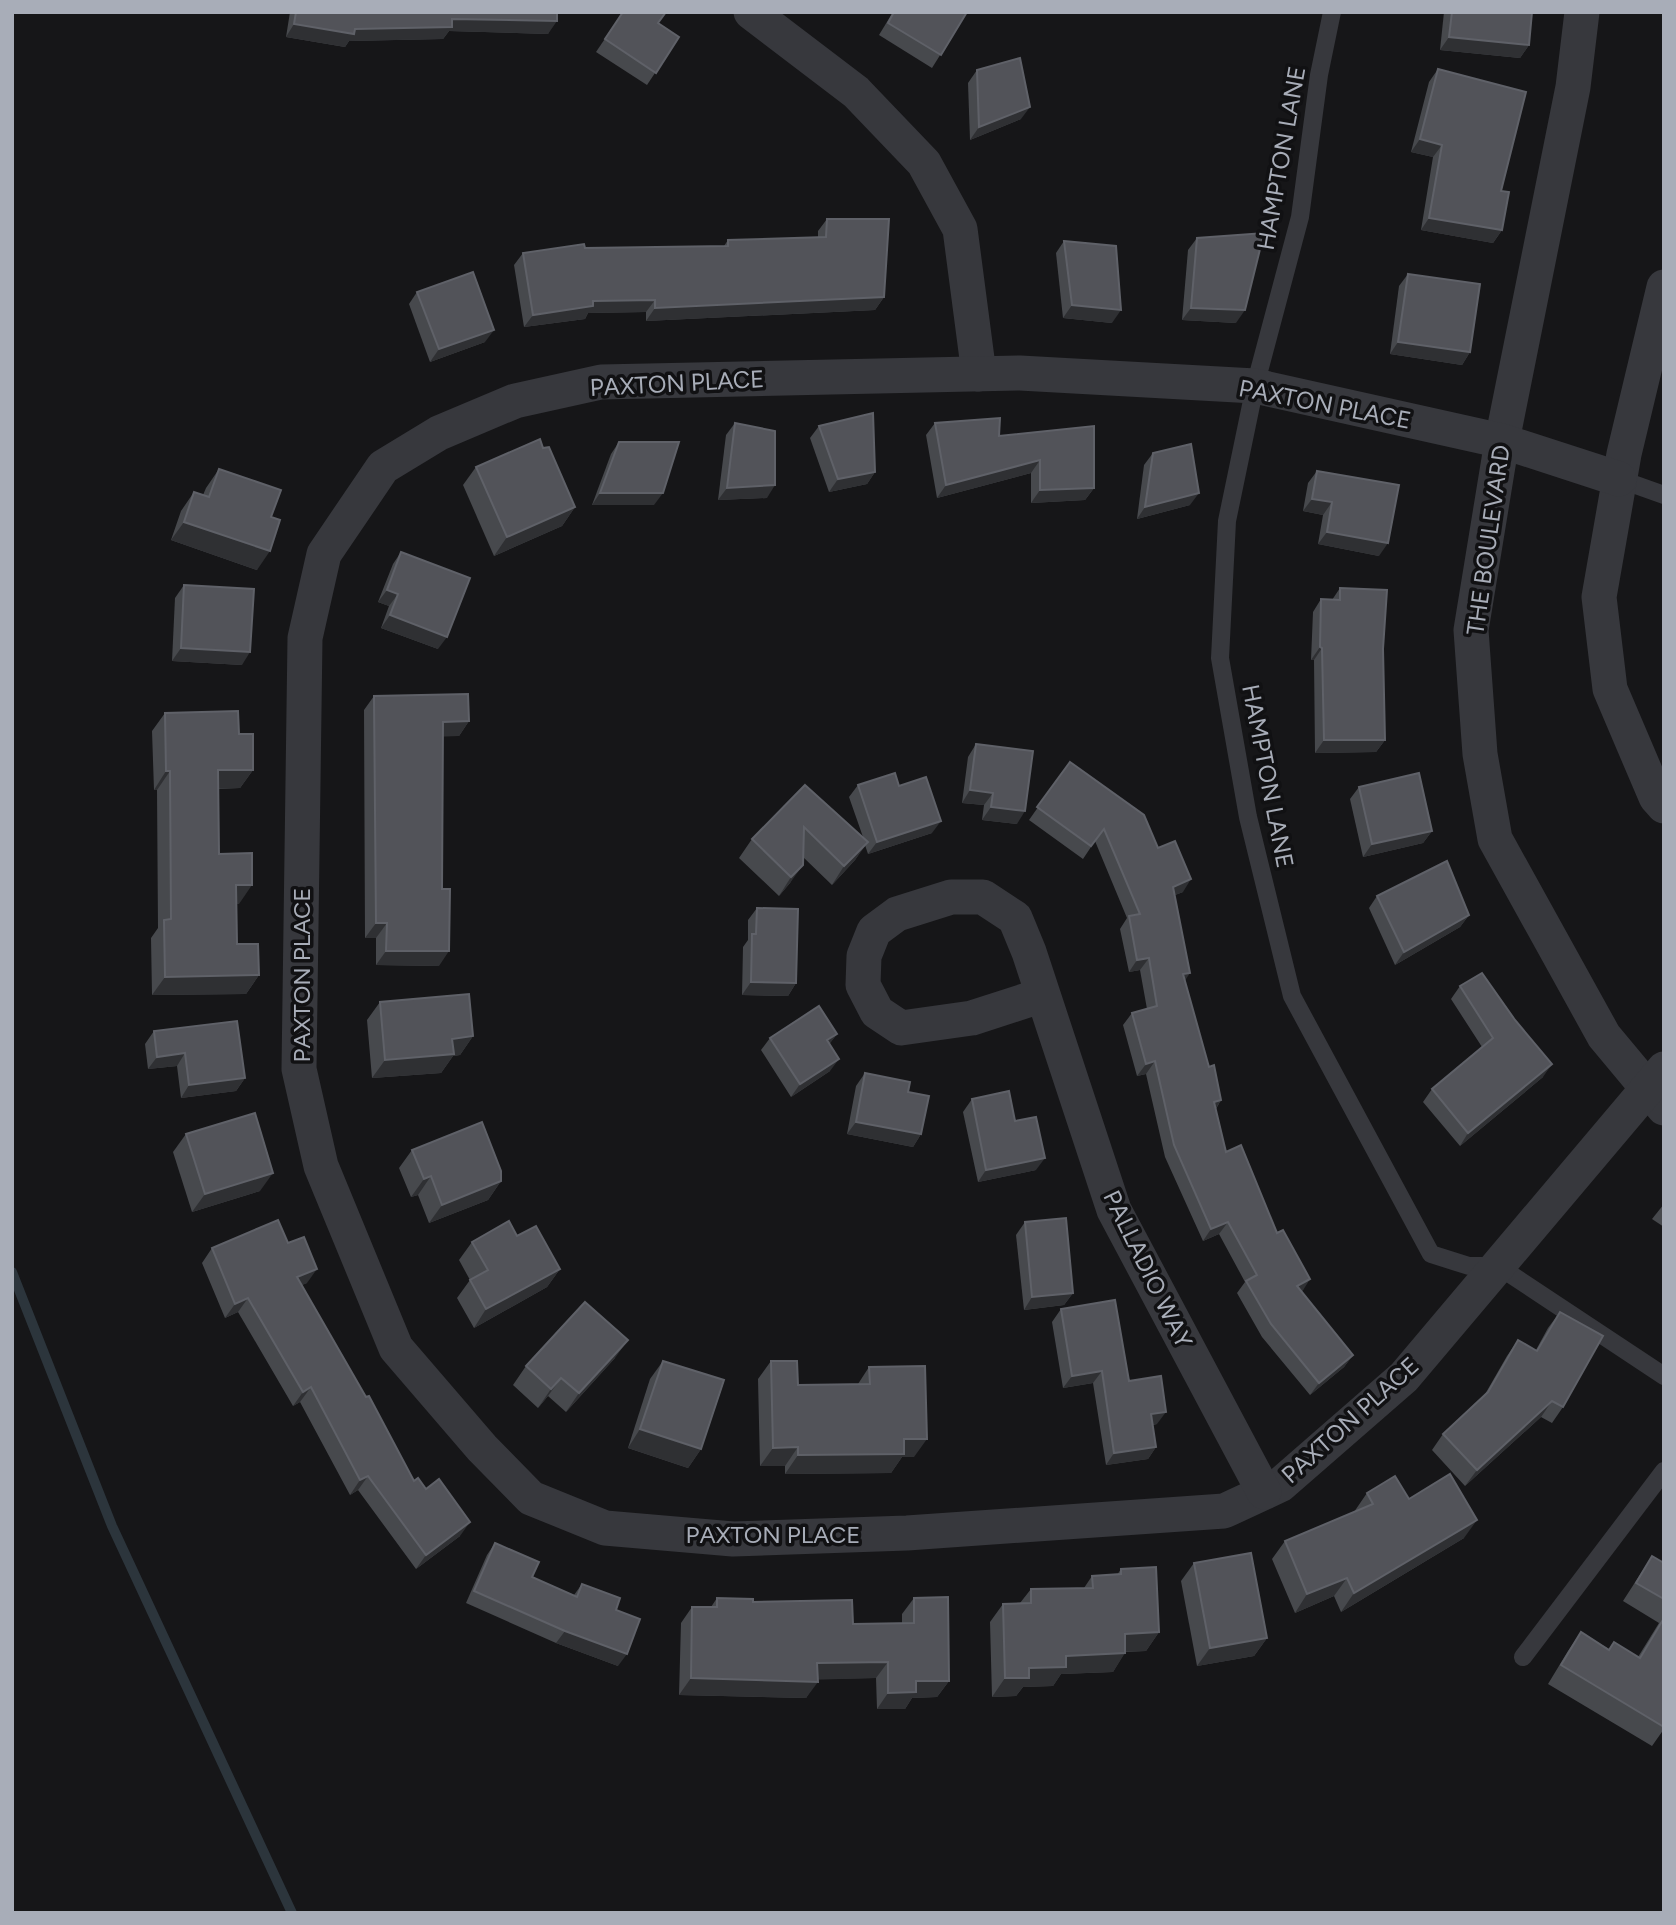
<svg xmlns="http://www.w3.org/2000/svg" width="1676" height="1925" viewBox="0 0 1676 1925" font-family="Figtree,sans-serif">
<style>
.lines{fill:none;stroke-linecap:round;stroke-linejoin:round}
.stream{stroke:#2c353c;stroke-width:10}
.service{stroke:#37383d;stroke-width:18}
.minor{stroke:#37383d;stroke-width:35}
.wall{fill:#47494d}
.shaded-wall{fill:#2f3033}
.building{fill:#525359;stroke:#5f6168;stroke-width:2}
.labels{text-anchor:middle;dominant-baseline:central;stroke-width:7;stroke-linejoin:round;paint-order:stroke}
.street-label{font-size:24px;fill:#a8adb8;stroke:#111113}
</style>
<rect width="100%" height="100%" fill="#161618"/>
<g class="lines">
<path class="stream" d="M12,1272L112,1526L292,1913"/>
<g class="service">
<path d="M1332,12L1319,75L1300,217L1255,386L1227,521L1220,658L1248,817L1292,996L1431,1254L1469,1266H1498L1664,1376"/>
<path d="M1619,479L1664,495"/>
<path d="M1523,1657L1664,1471"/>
</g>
<g class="minor">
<path d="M751,12L856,92L924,163L960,229L979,374"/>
<path d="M1582,12L1573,87L1502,441L1471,630L1480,754L1495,839L1604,1036L1664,1108"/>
<path d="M1664,287L1624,454L1599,597L1610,689L1656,797L1664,806"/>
<path d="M1619,479L1502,441L1255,386L1020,373L601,382L515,401L439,433L383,467L324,554L305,638L299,1069L321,1166L396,1348L482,1448L531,1498L605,1528L733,1539L907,1533L1224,1511L1280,1485L1404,1377L1664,1069"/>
<path d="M1043,995L972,1018L901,1028L877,1012L863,985L864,956L874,931L897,914L951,897H983L1015,918L1029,952L1114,1210L1264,1492"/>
</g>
</g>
<g class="wall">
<path d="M290,12H557L548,34L449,31L443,39L349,41L345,47L286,37Z"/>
<path d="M623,12L658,23L679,37L647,85L596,52Z"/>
<path d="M893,12H967L932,68L879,35Z"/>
<path d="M1444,12H1532L1529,45L1520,58L1440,50Z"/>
<path d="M1438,69L1501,191L1502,230L1493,243L1421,230L1433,157L1411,152L1429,82Z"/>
<path d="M977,70L1021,119L970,140L968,83Z"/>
<path d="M827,219L884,297L875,310L646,321V312L588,313L585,319L524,327L514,265L523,253L585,248L724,246L728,240L818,237V231Z"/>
<path d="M1197,238L1236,323L1182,320L1188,250Z"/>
<path d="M1064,241L1112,323L1063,318L1056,253Z"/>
<path d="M1408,274L1470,352L1462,365L1390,354L1399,286Z"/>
<path d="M417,292L485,342L430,362L409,304Z"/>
<path d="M735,423L767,498L718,500L726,435Z"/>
<path d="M935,423L999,436L1094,488L1085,500L1031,503V473L937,498L926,435Z"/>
<path d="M819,426L875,472L867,484L829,492L810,438Z"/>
<path d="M619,442L654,505H592L611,454Z"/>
<path d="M543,448L575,507L562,526L494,556L463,485L476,467Z"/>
<path d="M1153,453L1190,505L1137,519L1144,465Z"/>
<path d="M219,469L271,517L257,570L171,540L181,511L194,492L203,495L206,488Z"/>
<path d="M1317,471L1379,556L1318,544L1323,515L1303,511L1308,483Z"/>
<path d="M401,552L438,649L381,628L389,606L378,602L393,564Z"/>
<path d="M184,585L242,665L172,661L175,598Z"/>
<path d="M1340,588L1383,649L1385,740L1376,752L1315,753L1314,660H1311L1313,612L1321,599L1332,600Z"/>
<path d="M374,696L469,721L459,736H443L439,966L376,965V938H365L364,710Z"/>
<path d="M165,713L239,734L253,770L240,788L218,789L219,854L239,904H237V944L259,975L246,994L152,995L151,938L158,928L157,790H154L152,731Z"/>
<path d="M976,744L1017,824L982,820L984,805L962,803L968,757Z"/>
<path d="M1070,762L1158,848L1183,892L1175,895L1185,980L1209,1067L1221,1100L1216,1109L1226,1152L1302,1292L1353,1355L1344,1367L1310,1395L1262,1337L1237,1293L1245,1282L1219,1234L1203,1241L1165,1157L1146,1074L1137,1076L1123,1025L1132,1013L1147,1009L1140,970L1129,972L1120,929L1127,918L1095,841L1083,859L1029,820Z"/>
<path d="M805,785L863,837L849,797L858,785L899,786L932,833L868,854L865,845L855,860L832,885L803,857L790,883L779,896L739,858L752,839Z"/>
<path d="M1359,787L1432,831L1423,843L1363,857L1350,799Z"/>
<path d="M1377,896L1469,915L1460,927L1395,965L1369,908Z"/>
<path d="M757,908L796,983L788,996L742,995L743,947L748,940V920Z"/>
<path d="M1460,986L1515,1020L1543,1077L1460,1146L1423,1102L1432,1089L1482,1047L1451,999Z"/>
<path d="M380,1002L473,1036L460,1055L453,1056L441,1073L372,1078L367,1020Z"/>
<path d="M154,1031L245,1078L236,1091L181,1098L177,1066L148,1069L145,1044Z"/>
<path d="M837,1034L829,1044L830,1071L791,1097L761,1050L770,1038Z"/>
<path d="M865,1073L908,1092L921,1134L913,1147L847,1134L856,1086Z"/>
<path d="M972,1099L1015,1121L1036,1170L978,1182L963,1112Z"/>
<path d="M186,1134L260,1191L192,1212L173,1152Z"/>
<path d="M412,1150L501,1181L488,1200L429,1223L418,1195L411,1197L399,1168Z"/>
<path d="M1664,1204V1227L1652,1219Z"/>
<path d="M1025,1222L1073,1293L1064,1305L1024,1310L1016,1235Z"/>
<path d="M472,1242L560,1269L547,1287L474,1328L457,1298L470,1280L459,1260Z"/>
<path d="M288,1243L307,1283L301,1285L414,1481L460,1536L416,1569L358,1490L350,1495L300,1402L293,1406L238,1312L225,1318L202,1263L212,1248Z"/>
<path d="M1061,1309L1129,1381L1157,1424L1153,1425L1156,1447L1148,1459L1106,1465L1093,1383L1063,1388L1052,1322Z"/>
<path d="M1560,1312L1563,1407L1552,1423L1541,1417L1465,1486L1432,1450L1443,1434L1484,1396L1507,1356L1518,1340L1536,1350L1548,1328Z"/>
<path d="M615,1358L566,1412L548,1396L538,1408L513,1385L526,1366Z"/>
<path d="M663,1361L701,1449L688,1468L628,1448L650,1379Z"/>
<path d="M771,1361L798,1385L858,1384L869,1367L914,1457H902L891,1473L785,1474V1466H760L758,1379Z"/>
<path d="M1367,1493L1409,1499L1464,1538L1341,1612L1334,1596L1295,1613L1272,1559L1285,1541L1354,1512Z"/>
<path d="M495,1543L532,1577L574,1595L582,1584L616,1610L618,1666L556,1643L466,1603L487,1555Z"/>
<path d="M1652,1556L1664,1563V1729L1652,1746L1548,1684L1568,1651L1581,1632L1609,1649L1614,1642L1638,1657L1659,1623L1623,1601Z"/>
<path d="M1194,1563L1267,1638L1254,1656L1197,1666L1181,1581Z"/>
<path d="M1121,1569L1159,1632L1146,1651L1125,1652L1113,1672L1061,1674L1053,1686L1023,1687L1016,1696L992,1697L990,1622L1003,1604L1020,1603L1031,1589L1084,1588L1092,1576L1117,1575Z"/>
<path d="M717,1598L753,1602L853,1624H902V1614L914,1598L949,1681L937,1697L912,1698L905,1709H877L876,1678L818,1679L806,1698L679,1695L681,1623L692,1607H711Z"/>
</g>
<g class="shaded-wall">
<path d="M452,19L557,21L548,34L449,31L443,39L349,41L345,47L286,37L294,24L355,29Z"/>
<path d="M1449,37L1529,45L1520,58L1440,50Z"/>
<path d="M1030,107L1021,119L970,140L979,127Z"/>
<path d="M1420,139L1442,145L1433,157L1411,152Z"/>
<path d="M1429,218L1502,230L1493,243L1421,230Z"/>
<path d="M884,297L875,310L646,321L655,308Z"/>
<path d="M655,300L646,312L588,313L585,319L524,327L533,315L593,301Z"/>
<path d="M1072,305L1121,310L1112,323L1063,318Z"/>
<path d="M1191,308L1245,310L1236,323L1182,320Z"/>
<path d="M494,330L485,342L430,362L439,349Z"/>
<path d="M1398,342L1470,352L1462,365L1390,354Z"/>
<path d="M1040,460L1031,473L937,498L946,485Z"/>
<path d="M875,472L867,484L829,492L838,479Z"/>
<path d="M775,485L767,498L718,500L727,488Z"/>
<path d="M1094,488L1085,500L1031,503L1040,490Z"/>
<path d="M600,493H663L654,505H592Z"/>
<path d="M1199,493L1190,505L1137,519L1145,507Z"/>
<path d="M1312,499L1332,502L1323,515L1303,511Z"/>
<path d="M575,507L562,526L494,556L507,537Z"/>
<path d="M184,522L270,551L257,570L171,540Z"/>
<path d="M1327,532L1388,543L1379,556L1318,544Z"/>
<path d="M387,590L398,594L389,606L378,602Z"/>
<path d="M390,615L447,637L438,649L381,628Z"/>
<path d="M1320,647L1322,648L1314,660H1311Z"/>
<path d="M181,648L250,652L242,665L172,661Z"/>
<path d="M469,721L459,736L433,737L443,722Z"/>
<path d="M1324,740H1385L1376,752L1315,753Z"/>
<path d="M218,770H253L240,788L205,789Z"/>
<path d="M166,771H170L157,790H154Z"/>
<path d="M970,790L993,793L984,805L962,803Z"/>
<path d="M991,807L1025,811L1017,824L982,820Z"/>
<path d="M941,821L932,833L868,854L877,842Z"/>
<path d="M1432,831L1423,843L1363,857L1372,844Z"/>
<path d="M868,842L855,860L832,885L844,866Z"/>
<path d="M803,865L790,883L779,896L791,877Z"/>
<path d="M1191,879L1183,892L1165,899L1173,887Z"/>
<path d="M236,885H252L239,904H223Z"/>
<path d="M1469,915L1460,927L1395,965L1404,952Z"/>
<path d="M376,923H387L376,938H365Z"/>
<path d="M386,951H449L439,966L376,965Z"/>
<path d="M1149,958L1140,970L1129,972L1137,960Z"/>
<path d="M1190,973L1182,985L1183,974Z"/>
<path d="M259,975L246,994L152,995L165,977Z"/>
<path d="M751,982L796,983L788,996L742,995Z"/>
<path d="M837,1034L828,1046L827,1040Z"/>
<path d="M473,1036L460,1055L453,1056L441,1073L372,1078L385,1060L452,1039Z"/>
<path d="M185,1053L177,1066L148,1069L157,1057Z"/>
<path d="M839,1059L830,1071L791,1097L800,1084Z"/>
<path d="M1155,1061L1146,1074L1137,1076L1146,1064Z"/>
<path d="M1552,1064L1543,1077L1460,1146L1468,1133Z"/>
<path d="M245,1078L236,1091L181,1098L189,1085Z"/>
<path d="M1221,1100L1213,1113L1214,1102Z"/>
<path d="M856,1122L921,1134L913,1147L847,1134Z"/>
<path d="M1045,1158L1036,1170L978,1182L986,1170Z"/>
<path d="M273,1173L260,1191L192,1212L205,1194Z"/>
<path d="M431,1176L418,1195L411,1197L424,1179Z"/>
<path d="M501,1181L488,1200L429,1223L442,1205Z"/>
<path d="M1228,1222L1219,1234L1203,1241L1211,1229Z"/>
<path d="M317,1269L307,1283L287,1292L297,1277Z"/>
<path d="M560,1269L547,1287L474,1328L486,1309Z"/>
<path d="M1310,1279L1302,1292L1297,1286Z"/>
<path d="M1073,1293L1064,1305L1024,1310L1032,1297Z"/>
<path d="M248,1298L238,1312L225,1318L235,1304Z"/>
<path d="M628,1340L615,1358L566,1412L579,1393Z"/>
<path d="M1353,1355L1344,1367L1310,1395L1319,1383Z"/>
<path d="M1102,1371L1093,1383L1063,1388L1072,1376Z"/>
<path d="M561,1378L548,1396L538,1408L551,1389Z"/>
<path d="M311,1387L300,1402L293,1406L303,1392Z"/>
<path d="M1552,1401L1541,1417L1465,1486L1477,1470Z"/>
<path d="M1166,1412L1157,1424L1143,1426L1151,1414Z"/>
<path d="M640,1429L701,1449L688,1468L628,1448Z"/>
<path d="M904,1439H927L914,1457H902L891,1473L785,1474L798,1455Z"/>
<path d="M798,1447L785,1466H760L773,1448Z"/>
<path d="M1156,1447L1148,1459L1106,1465L1114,1453Z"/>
<path d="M368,1476L358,1490L350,1495L360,1480Z"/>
<path d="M1477,1520L1464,1538L1341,1612L1354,1593Z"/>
<path d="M470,1522L460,1536L416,1569L426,1555Z"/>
<path d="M1347,1578L1334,1596L1295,1613L1307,1594Z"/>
<path d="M565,1631L627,1654L618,1666L556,1643Z"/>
<path d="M1159,1632L1146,1651L1112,1652L1125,1634Z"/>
<path d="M1267,1638L1254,1656L1197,1666L1210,1648Z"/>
<path d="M1125,1653L1113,1672L1061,1674L1053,1686L1023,1687L1016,1696L992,1697L1005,1678L1029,1668L1066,1656Z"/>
<path d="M888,1662L876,1678L806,1680L817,1663Z"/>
<path d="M691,1678L818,1682L806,1698L679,1695Z"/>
<path d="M916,1681H949L937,1697L912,1698L905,1709H877L888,1693Z"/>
</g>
<g class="building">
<path d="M296,12H557V21L452,19V27L355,29L354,34L294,24Z"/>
<path d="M623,12H666L658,23L679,37L656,73L605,39Z"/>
<path d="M894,12H967L941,55L888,23Z"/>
<path d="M1452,12H1532L1529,45L1449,37Z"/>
<path d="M1020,58L1030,107L979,127L977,70Z"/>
<path d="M1438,69L1526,92L1501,191L1509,192L1502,230L1429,218L1442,145L1420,139Z"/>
<path d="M827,219H889L884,297L655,308V300L593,301V306L533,315L523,253L584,244L585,248L728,246V240L826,237Z"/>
<path d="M1264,233L1245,310L1191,308L1197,238Z"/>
<path d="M1064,241L1116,246L1121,310L1072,305Z"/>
<path d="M473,272L494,330L439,349L417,292Z"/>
<path d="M1408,274L1480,284L1470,352L1398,342Z"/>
<path d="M873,413L875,472L838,479L819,426Z"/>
<path d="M1000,418L999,436L1094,426V488L1040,490V460L946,485L935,423Z"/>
<path d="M735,423L775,431V485L727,488Z"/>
<path d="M540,439L543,448L549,447L575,507L507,537L476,467Z"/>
<path d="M619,442H679L663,493H600Z"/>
<path d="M1191,444L1199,493L1145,507L1153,453Z"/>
<path d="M219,469L281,490L271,517L280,520L270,551L184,522L194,492L209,497Z"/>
<path d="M1317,471L1399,485L1388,543L1327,532L1332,502L1312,499Z"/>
<path d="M401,552L470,578L447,637L390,615L398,594L387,590Z"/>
<path d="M184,585L254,589L250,652L181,648Z"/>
<path d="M1340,588L1387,590L1383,649L1385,740H1324L1322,648L1320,647L1321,599L1340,600Z"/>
<path d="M468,694L469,721L443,722L442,889H450L449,951H386L387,923H376L374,696Z"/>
<path d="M238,711L239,734H253V770H218L219,854L252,853V885H236L237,944H258L259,975L165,977L164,920L171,919L170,771H166L165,713Z"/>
<path d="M976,744L1033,751L1025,811L991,807L993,793L970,790Z"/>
<path d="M1070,762L1144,815L1158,848L1175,841L1191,879L1173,887L1190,973L1183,974L1209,1067L1214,1065L1221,1100L1214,1102L1226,1152L1241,1145L1277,1233L1283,1230L1310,1279L1297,1286L1353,1355L1319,1383L1271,1324L1246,1281L1257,1275L1228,1222L1211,1229L1174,1145L1155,1061L1146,1064L1132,1013L1157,1006L1149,958L1137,960L1129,916L1140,914L1104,829L1091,846L1037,807Z"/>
<path d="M895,773L899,786L926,777L941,821L877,842L858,785Z"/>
<path d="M1419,773L1432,831L1372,844L1359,787Z"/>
<path d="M805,785L868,842L844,866L804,827L803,865L791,877L752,839Z"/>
<path d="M1447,861L1469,915L1404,952L1377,896Z"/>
<path d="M757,908L798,909L796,983L751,982L752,934H756Z"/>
<path d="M1482,973L1515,1020L1552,1064L1468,1133L1432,1089L1493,1038L1460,986Z"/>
<path d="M469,994L473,1036L452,1039L454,1054L385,1060L380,1002Z"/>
<path d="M819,1006L837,1034L827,1040L839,1059L800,1084L770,1038Z"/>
<path d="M237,1021L245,1078L189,1085L185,1053L157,1057L154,1031Z"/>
<path d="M865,1073L910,1082L908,1092L929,1096L921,1134L856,1122Z"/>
<path d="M1009,1091L1015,1121L1036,1117L1045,1158L986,1170L972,1099Z"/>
<path d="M255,1113L273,1173L205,1194L186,1134Z"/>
<path d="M482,1122L501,1171V1181L442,1205L431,1176L424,1179L412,1150Z"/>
<path d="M1066,1218L1073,1293L1032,1297L1025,1222Z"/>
<path d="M278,1220L288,1243L304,1237L317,1269L297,1277L366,1397L369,1396L414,1481L418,1478L426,1489L439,1479L470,1522L426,1555L368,1476L360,1480L311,1387L303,1392L248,1298L235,1304L212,1248Z"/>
<path d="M509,1221L517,1236L536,1226L560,1269L486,1309L470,1280L488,1270L472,1242Z"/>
<path d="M1115,1300L1129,1381L1161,1376L1166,1412L1151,1414L1156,1447L1114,1453L1102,1371L1072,1376L1061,1309Z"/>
<path d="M585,1302L628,1340L579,1393L561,1378L551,1389L526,1366Z"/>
<path d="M1560,1312L1603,1336L1563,1407L1552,1401L1477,1470L1443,1434L1488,1392L1518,1340L1537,1351Z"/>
<path d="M663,1361L724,1380L701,1449L640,1429Z"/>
<path d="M771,1361H797L798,1385L870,1384L869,1367L925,1366L927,1439H904V1454L798,1455V1447L773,1448Z"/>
<path d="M1450,1474L1477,1520L1354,1593L1347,1578L1307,1594L1285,1541L1373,1504L1367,1493L1395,1476L1409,1499Z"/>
<path d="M495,1543L539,1562L532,1577L577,1597L582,1584L620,1598L616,1610L640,1619L627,1654L565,1631L474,1591Z"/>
<path d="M1251,1553L1267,1638L1210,1648L1194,1563Z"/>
<path d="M1652,1556L1664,1563V1599L1636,1583Z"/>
<path d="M1156,1567L1159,1632L1125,1634V1653L1066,1656V1667L1029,1668V1678H1005L1003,1604L1031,1603V1589L1093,1588L1092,1576L1121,1574V1569Z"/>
<path d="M948,1597L949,1681H916V1692L888,1693V1662L817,1663L818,1682L691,1678L692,1607H717V1598L753,1599V1602L852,1600L853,1624L914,1623V1598Z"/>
<path d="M1664,1618V1727L1561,1665L1581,1632L1609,1650L1614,1642L1640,1658Z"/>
</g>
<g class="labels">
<g class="street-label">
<text transform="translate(1281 158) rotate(-80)">HAMPTON LANE</text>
<text transform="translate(677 383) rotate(-3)">PAXTON PLACE</text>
<text transform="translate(1325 404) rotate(11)">PAXTON PLACE</text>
<text transform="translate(1488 540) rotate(-82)">THE BOULEVARD</text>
<text transform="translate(1268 776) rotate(79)">HAMPTON LANE</text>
<text transform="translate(301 975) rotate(-90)">PAXTON PLACE</text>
<text transform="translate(1148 1269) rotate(64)">PALLADIO WAY</text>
<text transform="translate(1350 1420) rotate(-42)">PAXTON PLACE</text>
<text x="773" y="1534">PAXTON PLACE</text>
</g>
</g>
<rect width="1676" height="1925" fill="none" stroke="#a8adb8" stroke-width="28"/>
</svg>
